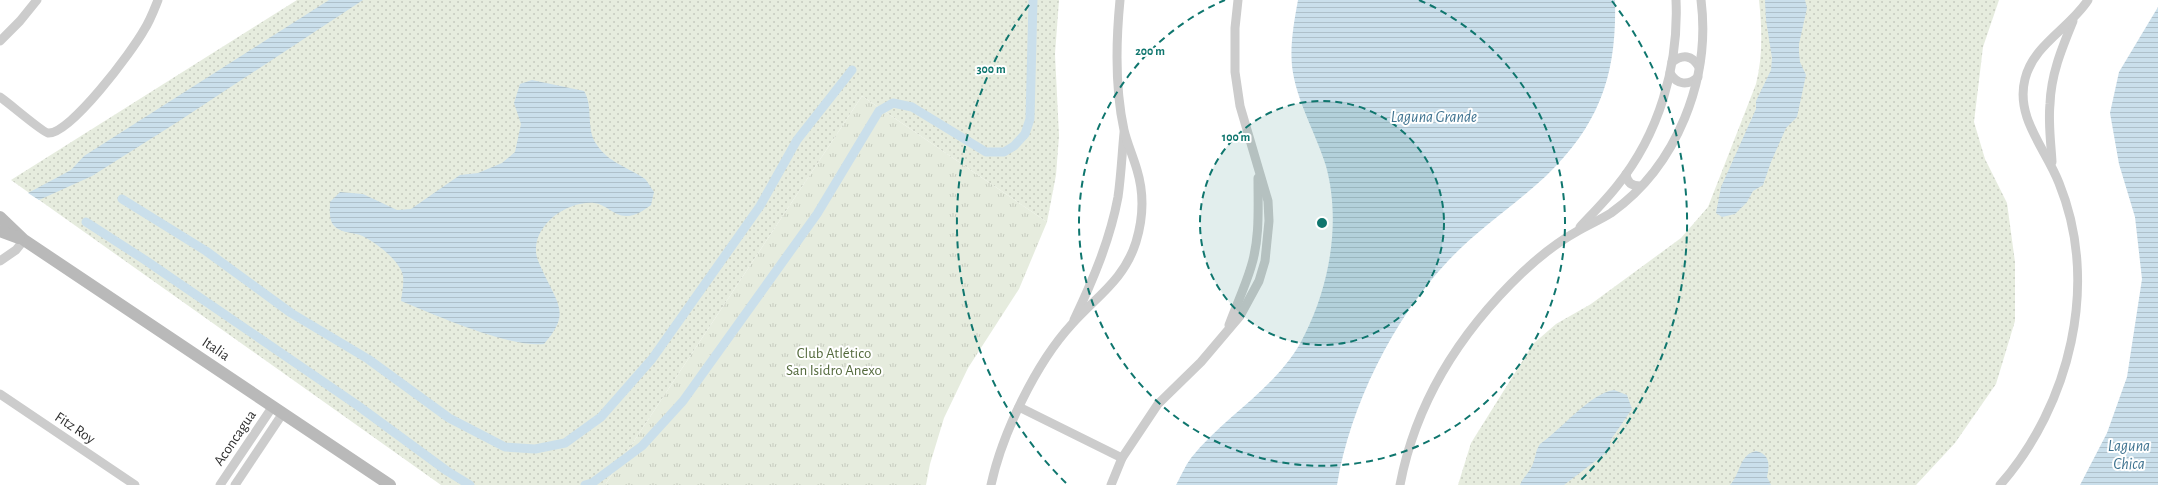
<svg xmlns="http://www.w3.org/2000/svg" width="2158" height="485" viewBox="0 0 2158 485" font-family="'Alegreya Sans',sans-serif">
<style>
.grass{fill:url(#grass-dots)}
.park{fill:url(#park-tufts)}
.water{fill:url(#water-rules)}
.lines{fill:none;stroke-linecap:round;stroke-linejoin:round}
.canal{stroke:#cadfeb;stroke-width:9}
.street{stroke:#ccc;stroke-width:9}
.secondary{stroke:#b9b9b9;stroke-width:12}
.ring{fill:none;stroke:#0f766e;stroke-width:2;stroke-dasharray:7 5}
.labels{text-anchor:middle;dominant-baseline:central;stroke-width:4;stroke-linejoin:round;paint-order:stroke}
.street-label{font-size:15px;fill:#2f2f2f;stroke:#fff}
.park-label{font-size:15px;fill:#546a3d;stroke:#fff}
.water-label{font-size:16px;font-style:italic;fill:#3f7390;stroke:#fff}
.centre{fill:#0f766e;stroke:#fff;stroke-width:2}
.ring-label{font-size:12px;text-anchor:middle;font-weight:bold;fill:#0f766e;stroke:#fff;stroke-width:4;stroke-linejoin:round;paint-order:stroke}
</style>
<defs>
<pattern id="grass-dots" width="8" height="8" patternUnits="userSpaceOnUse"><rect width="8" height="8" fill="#e6ecde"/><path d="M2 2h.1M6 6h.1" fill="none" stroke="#c6cbbf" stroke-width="1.8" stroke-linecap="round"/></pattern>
<pattern id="park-tufts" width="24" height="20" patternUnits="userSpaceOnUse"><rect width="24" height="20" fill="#e6ecde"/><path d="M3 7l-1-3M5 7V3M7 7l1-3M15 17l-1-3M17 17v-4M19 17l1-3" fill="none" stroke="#c6cbbf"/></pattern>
<pattern id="water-rules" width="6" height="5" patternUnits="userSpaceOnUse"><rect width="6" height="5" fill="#cadfeb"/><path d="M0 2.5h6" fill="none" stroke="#aec0ca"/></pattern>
</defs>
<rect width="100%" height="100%" fill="#fff"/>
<g class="grass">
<path d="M297,0H1059L1055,54L1059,136L1056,175L1047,222L862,96L605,485H441L11,180Z"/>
<path d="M1759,0H1999L1983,47L1974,122L1985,159L2007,203L2015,262V321L1996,384L1955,443L1916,485H1458L1471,443L1533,344L1556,324L1591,304L1681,238L1708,207L1756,84C1763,56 1762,29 1759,0Z"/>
</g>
<path class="park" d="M862,96L1047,222L1019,289L968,368L944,418L930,464L926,485H605Z"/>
<g class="water">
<path d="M329,0H363L179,121L92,176L39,200L28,193L71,170L84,156Z"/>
<path d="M1298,0H1615C1617,74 1600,124 1546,176C1514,206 1478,229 1448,261C1393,319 1350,406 1337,485H1176C1181,476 1185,466 1191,458C1226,414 1280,387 1305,334C1330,284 1341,221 1326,166C1316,133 1296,101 1292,66C1290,44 1294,22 1298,0Z"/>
<path d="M1765,0H1805L1807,8L1799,44V52L1800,62L1806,75L1797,117L1786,128L1771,162L1763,185L1753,191L1747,202L1735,214L1722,217L1716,213L1721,187L1756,109V101L1771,70L1772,58L1766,20Z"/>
<path d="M2158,7V485H2080L2107,433L2127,377L2142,279L2135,217L2119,164L2110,113L2119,72Z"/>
<path d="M532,80L584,91C594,107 585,129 597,145C609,163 628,167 645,179C648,182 651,188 654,192L651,205C644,210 636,216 627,216C615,217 606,204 594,203C568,201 535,223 536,251C536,259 542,269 545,276C560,307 569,315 544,344C510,348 435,315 401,301C402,293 404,284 403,276C401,261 373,240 360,235C351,232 338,233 332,223C329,217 330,209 330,202L340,192L363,194L397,210L411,209L460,175L478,173L502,163L515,152L521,124L514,103L520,84Z"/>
<path d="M1614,390L1627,395L1632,409L1610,441V447L1607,452L1564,485H1520C1523,477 1529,473 1532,466C1536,458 1535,451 1540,444C1562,429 1589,394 1614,390Z"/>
<path d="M1756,451C1770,454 1770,465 1767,477L1771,485H1730C1741,473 1739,455 1756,451Z"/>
</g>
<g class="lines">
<g class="canal">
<path d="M122,199L206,251L291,313L368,359L449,418L505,447L535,449L565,443L601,417L652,359L760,206L797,140L852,70"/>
<path d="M86,222L145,260L357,405L447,471L470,485"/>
<path d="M585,485L592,483L642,446L683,401L817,214L879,111L893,103L912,107L986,152H1004L1014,146L1025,134L1030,119L1033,0"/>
</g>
<g class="street">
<path d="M0,41L20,21L37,0"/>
<path d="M1672,62C1683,54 1692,55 1699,67"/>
<path d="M1670,73C1677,85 1688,86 1698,77"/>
<path d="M0,97C9,103 42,132 48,133C70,135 133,50 144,30C150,21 154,10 158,0"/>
<path d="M2052,162C2051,143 2048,123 2050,104C2051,74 2062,48 2073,21"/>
<path d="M1626,174C1627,183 1632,186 1640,186"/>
<path d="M1580,227C1593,213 1606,200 1617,186C1659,134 1679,66 1676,0"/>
<path d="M0,261L16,250L24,240"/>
<path d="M1074,320C1093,280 1110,240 1118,197C1121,176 1122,154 1124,133"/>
<path d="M1229,325C1236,306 1245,287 1251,267C1260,239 1258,208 1258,178"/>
<path d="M0,394L135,485"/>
<path d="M1019,407L1122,458"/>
<path d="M220,485L273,406"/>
<path d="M235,485L283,413"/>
<path d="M991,485C1002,434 1036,363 1072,324C1097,296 1124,280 1136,242C1143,219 1144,193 1137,170C1133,156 1127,143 1124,130C1115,89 1116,41 1120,0"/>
<path d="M1111,485L1122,458L1158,404L1201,362L1240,316L1259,281L1265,261L1269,221L1268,201L1240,106L1235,72V28L1238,0"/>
<path d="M1400,485C1416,401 1462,330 1523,272C1539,257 1558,242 1576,232C1588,225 1600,220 1611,213C1677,166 1711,79 1701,0"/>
<path d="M2000,485C2070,405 2100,284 2059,183C2046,149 2015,118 2025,79C2033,45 2070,28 2088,0"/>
</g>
<g class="secondary">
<path d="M0,217L24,240L390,485"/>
<path d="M0,231L19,238"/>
</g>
</g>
<circle cx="1322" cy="223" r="122" fill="#0f766e" fill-opacity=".12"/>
<g class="ring">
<circle cx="1322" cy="223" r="122"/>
<path d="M1419 0A243 243 0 1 1 1225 0"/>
<path d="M1066 483A365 365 0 0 1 1032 1M1612 1A365 365 0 0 1 1578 483"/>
</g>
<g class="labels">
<g class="street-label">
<text transform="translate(216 349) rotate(34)">Italia</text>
<text transform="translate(75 428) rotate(34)">Fitz Roy</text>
<text transform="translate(235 438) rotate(-56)">Aconcagua</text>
</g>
<g class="park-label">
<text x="834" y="353">Club Atlético<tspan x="834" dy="17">San Isidro Anexo</tspan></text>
</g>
<g class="water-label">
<text x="1434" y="117">Laguna Grande</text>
<text x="2129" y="446">Laguna<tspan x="2129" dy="18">Chica</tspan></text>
</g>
</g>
<circle cx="1322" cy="223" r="6" class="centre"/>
<g class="ring-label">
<text x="1150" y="55">200 m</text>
<text x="991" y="73">300 m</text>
<text x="1236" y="141">100 m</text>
</g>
</svg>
